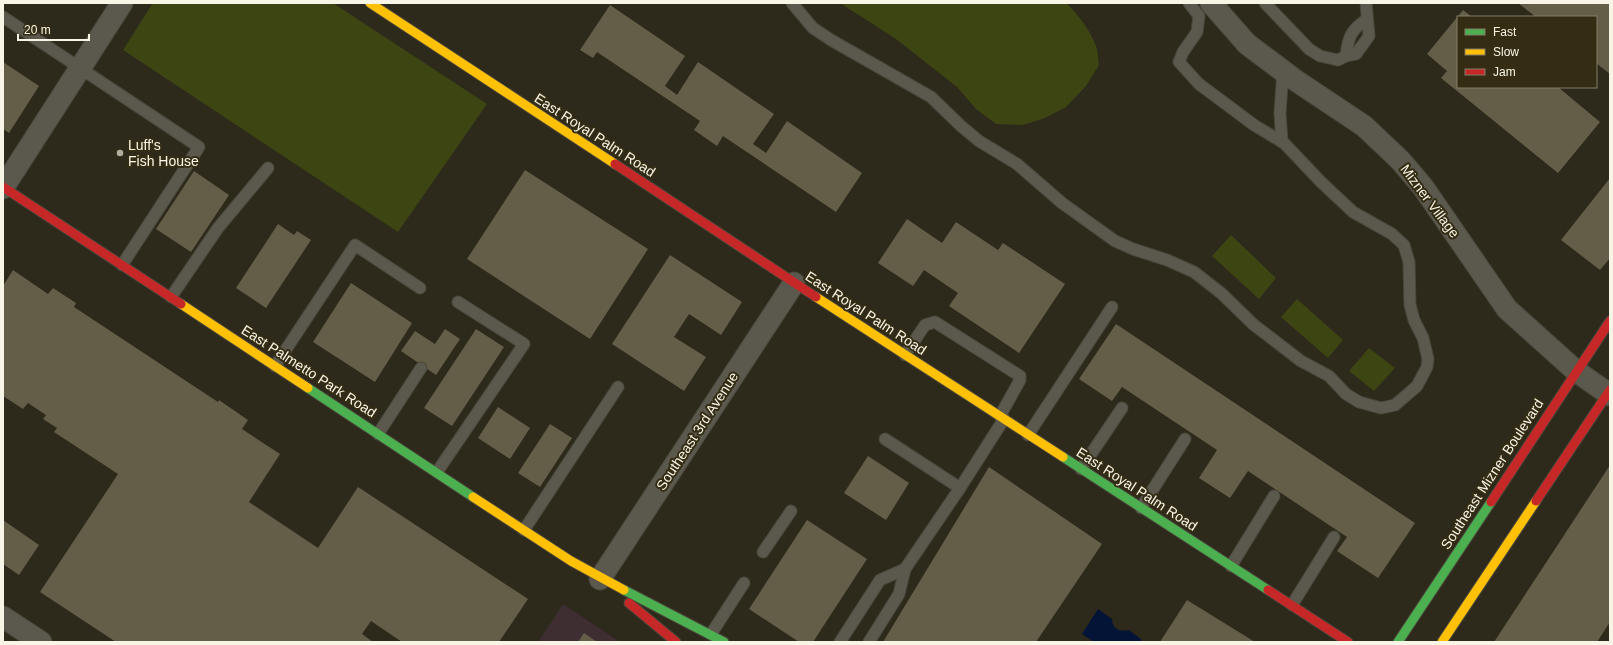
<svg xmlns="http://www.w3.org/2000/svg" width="1613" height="645" viewBox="0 0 1613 645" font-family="Arial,sans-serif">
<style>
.commercial{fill:#3e2d31}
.green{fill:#3d4612}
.water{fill:#041437}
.building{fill:#645e48}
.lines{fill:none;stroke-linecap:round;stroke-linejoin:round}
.lane-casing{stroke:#4a473c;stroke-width:13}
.street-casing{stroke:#4a473c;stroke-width:23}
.fast-casing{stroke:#4a473c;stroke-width:11}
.slow-casing{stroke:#4a473c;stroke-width:11}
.jam-casing{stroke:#4a473c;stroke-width:11}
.lane{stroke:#5b594e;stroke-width:11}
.street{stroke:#5b594e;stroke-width:21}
.fast{stroke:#4caf50;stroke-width:9}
.slow{stroke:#ffc107;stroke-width:9}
.jam{stroke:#c62828;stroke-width:9}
.poi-dot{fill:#b2ae9f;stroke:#342d14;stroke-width:1.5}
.labels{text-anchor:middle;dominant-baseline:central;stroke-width:4;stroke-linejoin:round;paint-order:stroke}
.street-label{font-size:14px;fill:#f9f5e6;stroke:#342d14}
.poi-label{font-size:14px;fill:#f9f5e6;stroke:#342d14;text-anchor:start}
</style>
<rect width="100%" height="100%" fill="#2d291b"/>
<path class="commercial" d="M563,604L620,642H538Z"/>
<g class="green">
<path d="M153,3H333L487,104L398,232L123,50Z"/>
<path d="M840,3H1066C1078,14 1090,30 1096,46C1098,51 1098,59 1099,65L1086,86L1066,107L1045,118L1023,125L996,124L976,109L957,87L896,39Z"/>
<path d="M1231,235L1276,278L1259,299L1212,256Z"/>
<path d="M1297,299L1343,340L1328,358L1281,317Z"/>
<path d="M1369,348L1395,368L1374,391L1349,371Z"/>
</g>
<path class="water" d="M1098,609L1112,619C1112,628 1120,633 1129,630L1142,640L1140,642H1094L1082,634Z"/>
<g class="building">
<path d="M1518,3H1610V74L1596,63V17H1536Z"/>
<path d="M610,5L685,56L665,86L677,95L698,62L774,114L753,144L766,153L787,121L862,173L836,212L723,136L717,146L694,130L700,121L597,52L593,58L580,50Z"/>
<path d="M1463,10L1472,17H1458V87H1558L1600,122L1558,173L1441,78L1447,71L1427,54Z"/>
<path d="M3,62L39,86L9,133L3,129Z"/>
<path d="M525,170L648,249L590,339L467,259Z"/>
<path d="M194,171L229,195L191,252L156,229Z"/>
<path d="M1610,178V258L1600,270L1561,240Z"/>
<path d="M907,219L942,243L956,222L998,250L1003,243L1065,284L1019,353L949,306L958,293L924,270L913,286L878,263Z"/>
<path d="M278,224L294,235L297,231L311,240L266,308L236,288Z"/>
<path d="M670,255L742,302L721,335L689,314L674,337L706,357L684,391L612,344Z"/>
<path d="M13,270L48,294L53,288L76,303L74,307L218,402L219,400L248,420L242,429L280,454L249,502L318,548L358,487L528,599L499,642H402L371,621L362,634L373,642H116L40,592L118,474L54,432L57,428L43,419L46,415L28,403L23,409L3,396V286Z"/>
<path d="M351,283L412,323L375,382L313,342Z"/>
<path d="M1116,324L1415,523L1378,578L1337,551L1347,537L1248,471L1230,498L1199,478L1217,450L1122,387L1112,401L1079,379Z"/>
<path d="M445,329L460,339L436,375L401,351L415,331L435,344Z"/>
<path d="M476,329L504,347L452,426L424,408Z"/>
<path d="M498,407L530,428L510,459L478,438Z"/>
<path d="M550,424L572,438L540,487L518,473Z"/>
<path d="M868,456L909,483L886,520L844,493Z"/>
<path d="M1610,465V622L1597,642H1494Z"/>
<path d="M989,467L1102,544L1036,642H883Z"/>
<path d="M3,520L39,545L19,575L3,564Z"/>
<path d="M807,520L867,559L813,642H799L749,609Z"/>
<path d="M1187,600L1255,642H1160Z"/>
<path d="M584,633L597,642H578Z"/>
</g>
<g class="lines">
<g class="lane-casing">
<g id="lane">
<path d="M792,3L813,28L831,40L931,97L961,126L979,141L1017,164L1062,203L1115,241L1133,249L1167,260L1194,272L1221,293L1254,325L1301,361L1329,376L1346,394L1359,402L1381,408L1395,405L1417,386L1427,367L1428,359L1423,338L1414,320L1410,305L1409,262L1404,245L1392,234L1353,212L1321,182L1284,143L1254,125L1199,84L1179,62L1183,52L1197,32L1199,16L1189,3"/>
<path d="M1265,3L1309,49L1320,56L1338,60L1346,56"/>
<path d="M1366,3L1369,36L1356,54L1346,56C1348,37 1351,30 1367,19"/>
<path d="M3,17L199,147L122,265"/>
<path d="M1282,142L1280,113L1283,70"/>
<path d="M171,297L218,228L268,168"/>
<path d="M905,355L925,325L935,322L1020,376V380L1000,416"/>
<path d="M275,366L355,245L420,288"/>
<path d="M378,434L421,368"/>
<path d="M1028,435L1112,307"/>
<path d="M885,439L960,488"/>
<path d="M1081,469L1122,408"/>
<path d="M437,472L524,344L458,302"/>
<path d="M1141,508L1185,439"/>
<path d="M524,530L618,387"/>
<path d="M763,552L791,511"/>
<path d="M1231,566L1274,496"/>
<path d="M1292,605L1334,537"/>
<path d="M711,634L744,583"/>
<path d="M840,642L880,580L905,569"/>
<path d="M869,642L899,594L905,569L960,488L1004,419"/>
</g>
</g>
<g class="street-casing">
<g id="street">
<path d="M1211,3L1247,44L1295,80L1364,126L1400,160L1423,187L1507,309L1576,371L1610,395"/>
<path d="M3,188L122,3"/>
<path d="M600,579L794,283"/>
<path d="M3,617L41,642"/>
</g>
</g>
<g class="fast-casing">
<g id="fast">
<path d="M308,388L473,497"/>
<path d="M1063,457L1268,590"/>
<path d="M624,590L724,642"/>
<path d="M1398,642L1491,502"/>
</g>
</g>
<g class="slow-casing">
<g id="slow">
<path d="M370,3L615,164"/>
<path d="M816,297L1063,457"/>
<path d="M181,304L308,388"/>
<path d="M473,497L571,561L624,590"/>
<path d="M1442,642L1536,501"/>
</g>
</g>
<g class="jam-casing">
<g id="jam">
<path d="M615,164L816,297"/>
<path d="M3,187L181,304"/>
<path d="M1536,501L1610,390"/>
<path d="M1491,502L1610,321"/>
<path d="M1268,590L1348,642"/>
<path d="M629,603L676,642"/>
</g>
</g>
<use href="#lane" class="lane"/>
<use href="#street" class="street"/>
<use href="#fast" class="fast"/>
<use href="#slow" class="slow"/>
<use href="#jam" class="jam"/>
</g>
<circle class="poi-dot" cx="120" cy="153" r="4"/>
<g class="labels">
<g class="street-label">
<text transform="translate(595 135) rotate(33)">East Royal Palm Road</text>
<text transform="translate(1430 201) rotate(53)">Mizner Village</text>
<text transform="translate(866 313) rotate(33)">East Royal Palm Road</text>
<text transform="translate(309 371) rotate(33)">East Palmetto Park Road</text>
<text transform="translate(697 431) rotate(-57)">Southeast 3rd Avenue</text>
<text transform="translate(1492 474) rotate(-57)">Southeast Mizner Boulevard</text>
<text transform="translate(1137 489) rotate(33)">East Royal Palm Road</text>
</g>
<g class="poi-label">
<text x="128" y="145">Luff's<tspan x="128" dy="16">Fish House</tspan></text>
</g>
</g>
<rect width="1613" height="645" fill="none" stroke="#f9f5e6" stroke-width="8"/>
<rect x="1457" y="16" width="140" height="72" fill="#342d14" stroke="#837d68"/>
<rect x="1465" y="29" width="20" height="6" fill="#4caf50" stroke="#837d68"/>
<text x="1493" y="36" font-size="12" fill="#f9f5e6">Fast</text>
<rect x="1465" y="49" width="20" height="6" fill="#ffc107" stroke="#837d68"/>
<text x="1493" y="56" font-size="12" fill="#f9f5e6">Slow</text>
<rect x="1465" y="69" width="20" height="6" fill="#c62828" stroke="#837d68"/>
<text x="1493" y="76" font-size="12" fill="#f9f5e6">Jam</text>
<path d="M18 34v6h71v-6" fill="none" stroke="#f9f5e6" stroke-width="2"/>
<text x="24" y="34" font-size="12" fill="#f9f5e6" stroke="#342d14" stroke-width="3" paint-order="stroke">20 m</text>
</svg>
